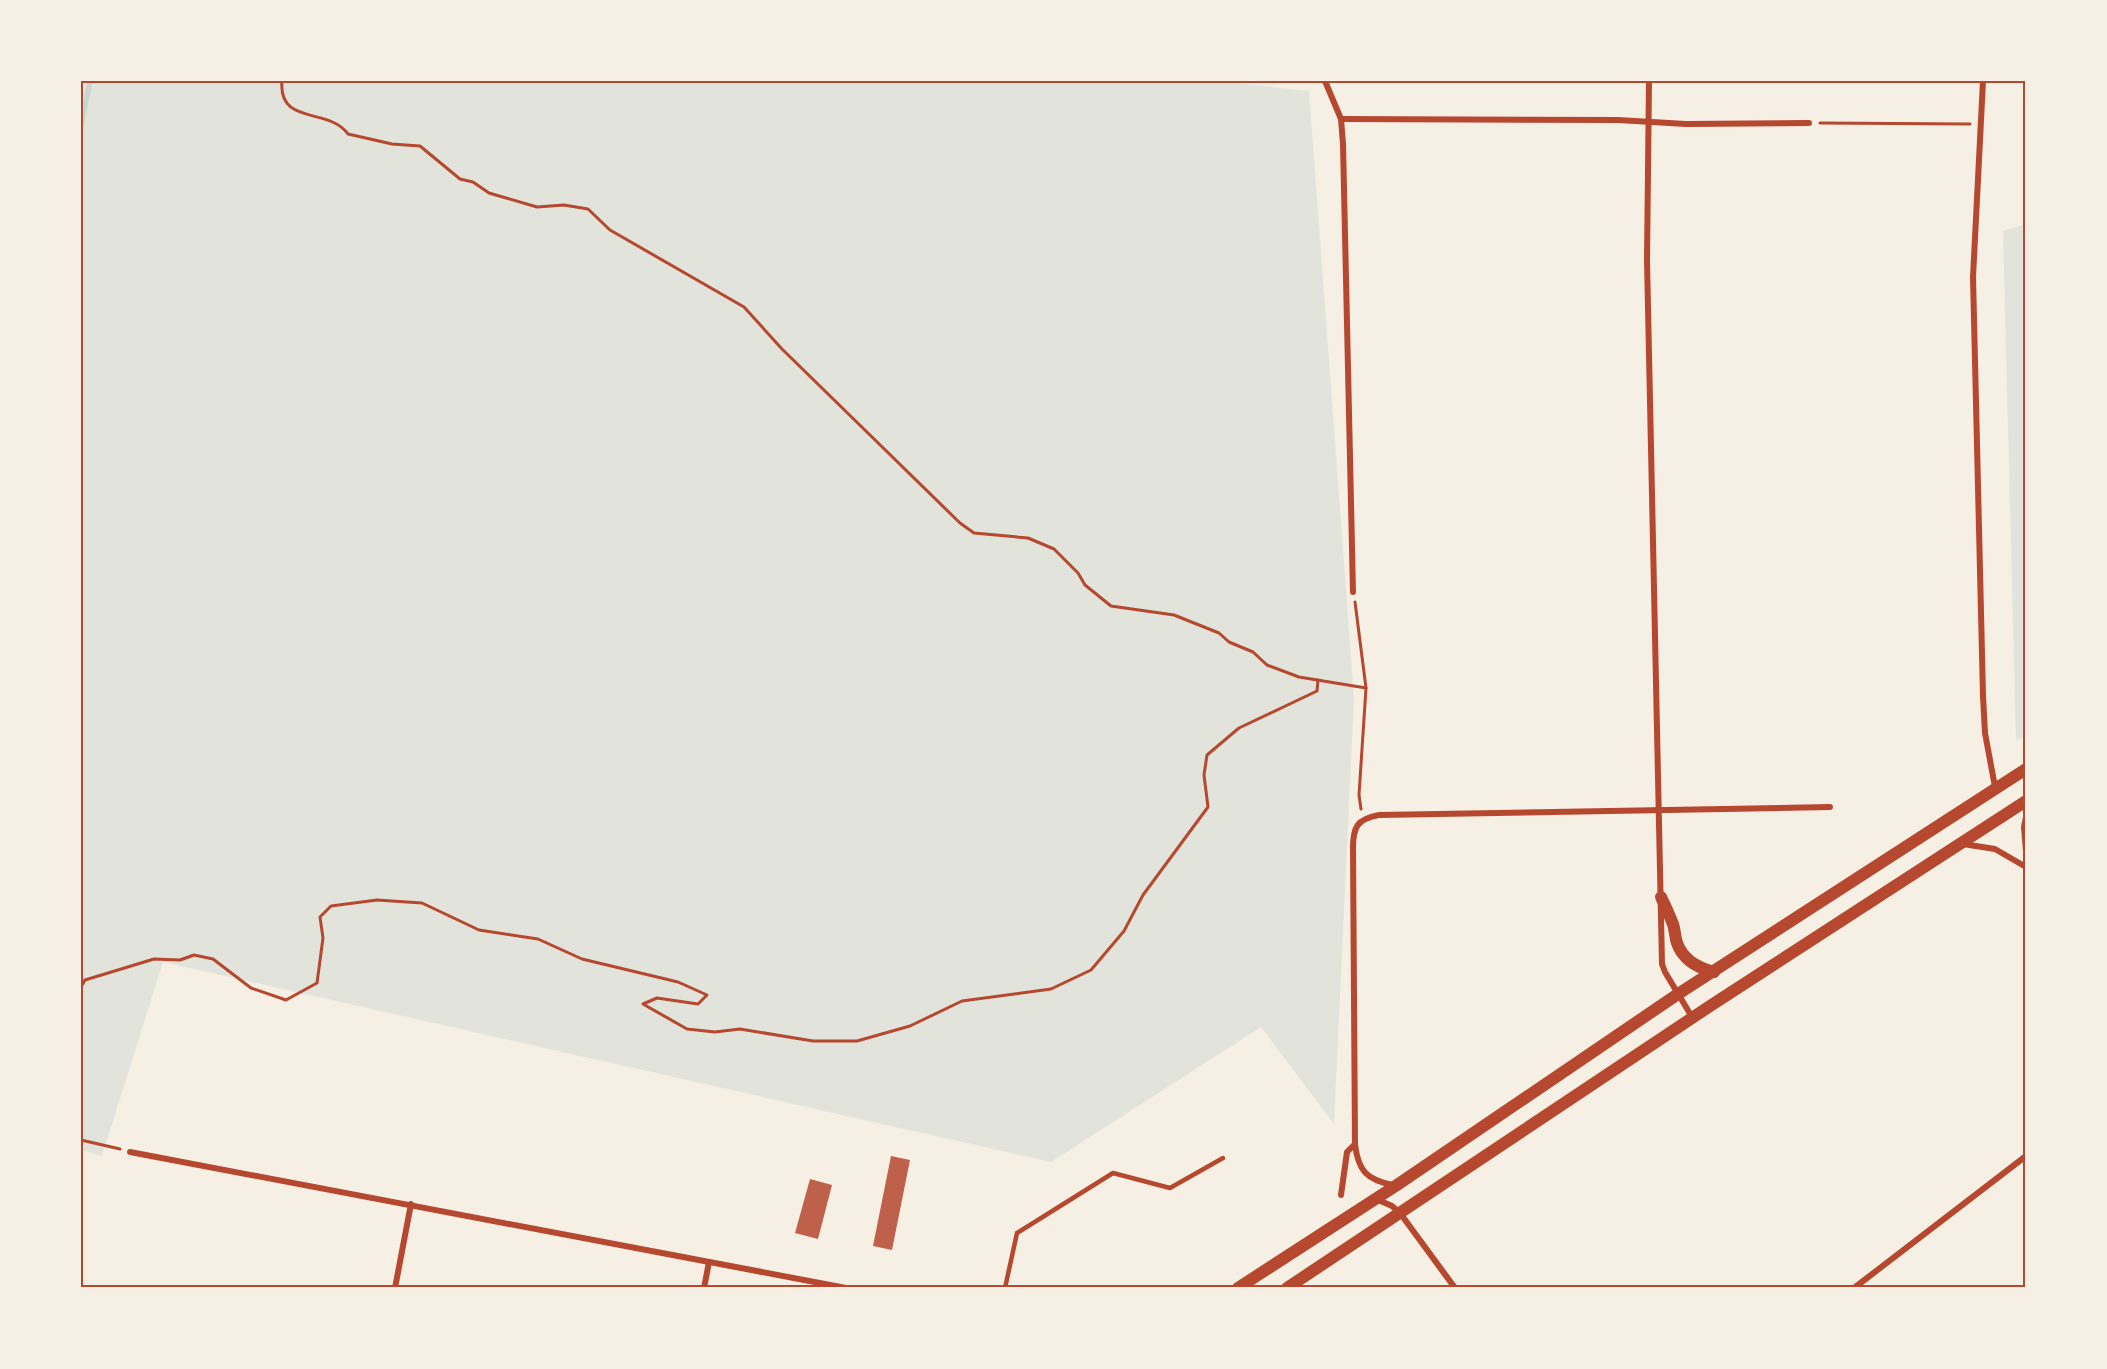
<svg xmlns="http://www.w3.org/2000/svg" width="2107" height="1369" viewBox="0 0 2107 1369" font-family="Inter,sans-serif">
<style>
.green{fill:#e2e4dc}
.lines{fill:none;stroke-linecap:round;stroke-linejoin:round}
.stream{stroke:#c9d6d2;stroke-width:5}
.building{fill:#bf614a}
.path{stroke:#b5482f;stroke-width:3}
.service{stroke:#b5482f;stroke-width:4.5}
.minor{stroke:#b5482f;stroke-width:6}
.secondary{stroke:#b5482f;stroke-width:12}
.neatline{fill:none;stroke:#b5482f;stroke-width:2}
</style>
<rect width="100%" height="100%" fill="#f6efe4"/>
<g class="green">
<path d="M81,81H1214L1309,91L1354,698L1334,1124L1261,1027L1051,1162L163,962L102,1156L81,1150Z"/>
<path d="M2026,224V736L2016,741L2003,231Z"/>
</g>
<g class="lines">
<path class="stream" d="M81,127L90,81"/>
</g>
<g class="building">
<path d="M891,1156L910,1160L892,1250L873,1246Z"/>
<path d="M810,1179L832,1185L818,1239L795,1233Z"/>
</g>
<g class="lines">
<g class="path">
<path d="M282,81C278,126 329,107 348,134L392,144L420,146L460,179L473,182L489,193L537,207L564,205L588,209L610,230L744,307L782,349L960,523L974,533L1028,538L1054,549L1078,573L1085,585L1111,606L1174,615L1219,633L1229,642L1253,652L1267,665L1299,677L1366,688L1355,602"/>
<path d="M1820,123L1970,124"/>
<path d="M1361,809L1359,795L1366,688"/>
<path d="M81,944V946"/>
<path d="M81,987L85,980L154,959L180,960L194,955L213,959L251,988L286,1000L317,983L323,938L320,917L331,906L377,900L422,903L479,930L538,939L582,959L678,982L707,995L698,1004L657,998L643,1004L687,1029L715,1032L740,1029L813,1041H857L910,1026L962,1001L1051,989L1091,970L1124,931L1143,895L1208,807L1204,775L1207,755L1239,728L1317,691L1318,680"/>
<path d="M81,1140L120,1149"/>
</g>
<path class="service" d="M1005,1288L1017,1233L1113,1173L1170,1188L1223,1158"/>
<g class="minor">
<path d="M1325,81L1341,119L1343,144L1353,592"/>
<path d="M1649,81L1647,260L1662,964L1665,972L1692,1017"/>
<path d="M1983,81L1973,277L1983,696L1985,733L1995,787"/>
<path d="M1341,119L1618,120L1686,124L1809,123"/>
<path d="M2026,817L2024,827L2026,851"/>
<path d="M1963,844L1995,849L2026,867"/>
<path d="M1355,1144C1358,1171 1367,1180 1393,1185"/>
<path d="M130,1152L846,1288"/>
<path d="M1341,1195L1347,1152L1355,1144L1353,848C1353,827 1357,819 1379,815L1830,807"/>
<path d="M1376,1199L1392,1206L1400,1213L1455,1288"/>
<path d="M395,1288L411,1204"/>
<path d="M704,1288L709,1262"/>
<path d="M1854,1288L2026,1156"/>
</g>
<g class="secondary">
<path d="M1661,897C1665,905 1669,914 1673,924C1675,930 1675,937 1677,943C1683,960 1698,968 1714,972"/>
<path d="M1238,1288L1397,1185L1678,994L2026,769"/>
<path d="M1287,1288L1710,1006L2026,801"/>
</g>
</g>
<rect width="2107" height="1369" fill="none" stroke="#f6efe4" stroke-width="165"/>
<rect x="82" y="82" width="1942" height="1204" class="neatline"/>
</svg>
